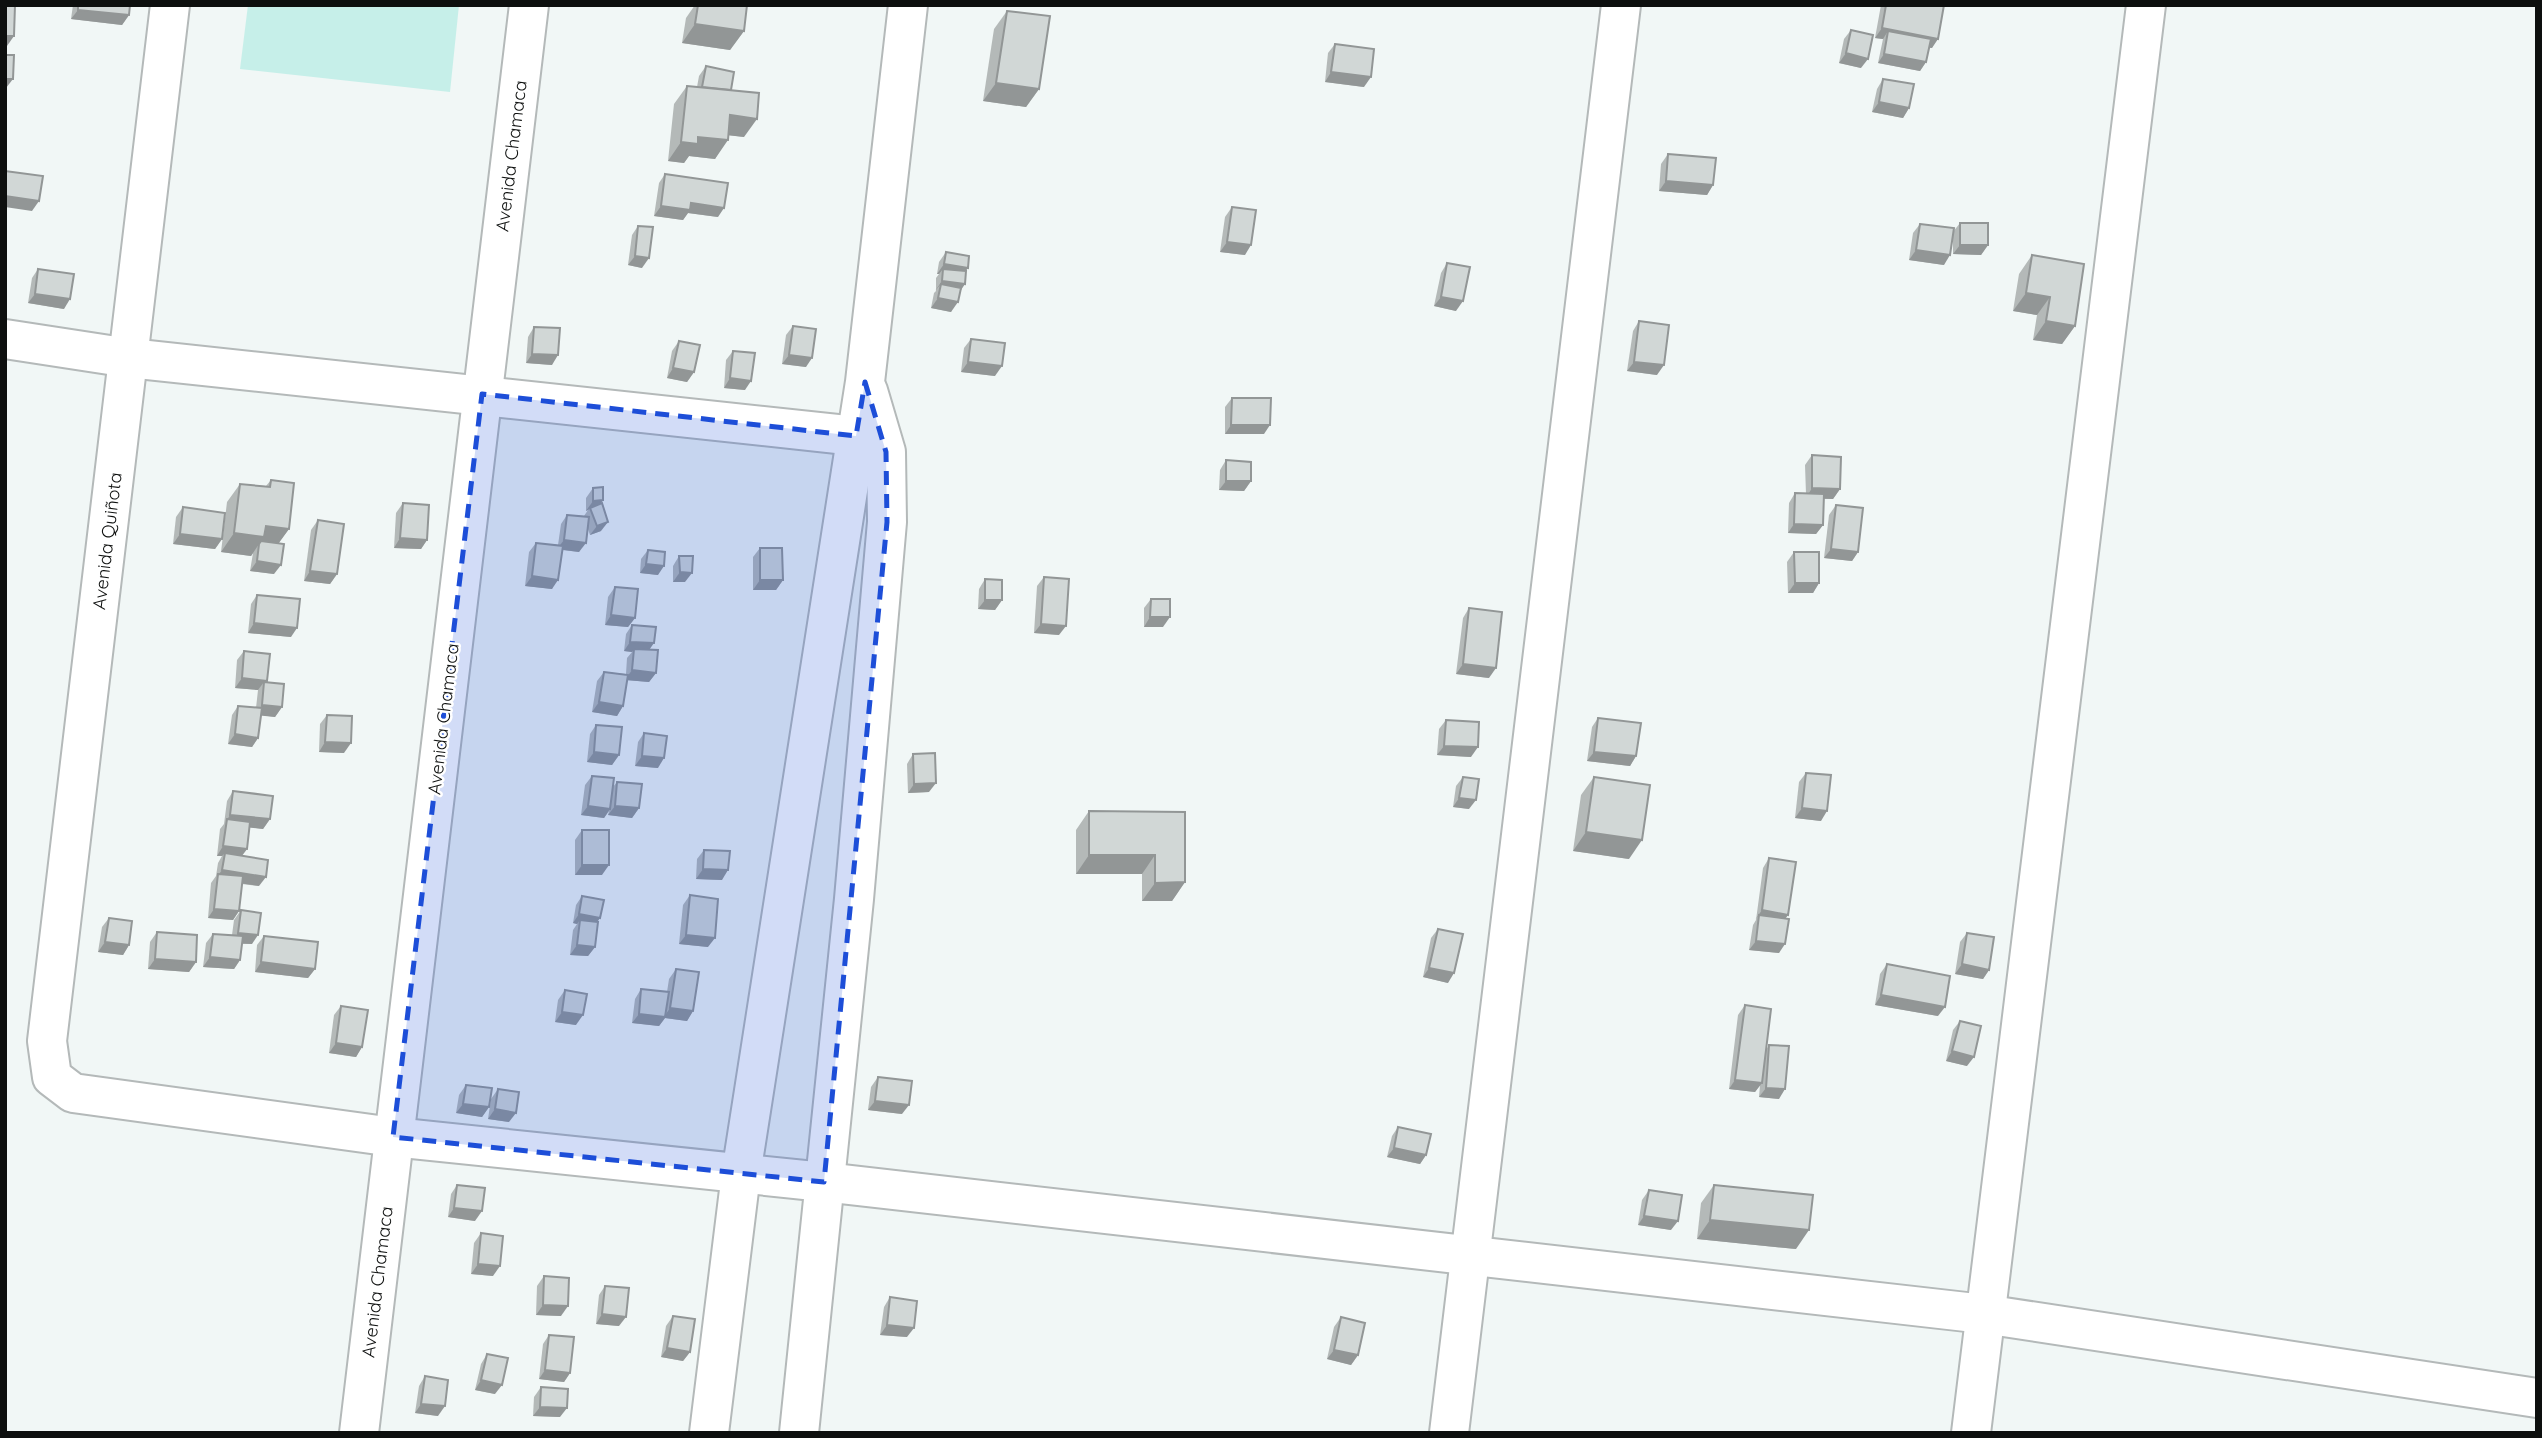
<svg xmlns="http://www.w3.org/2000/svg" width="2542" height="1438" viewBox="0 0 2542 1438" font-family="Quicksand,sans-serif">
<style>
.green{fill:#c6efe9}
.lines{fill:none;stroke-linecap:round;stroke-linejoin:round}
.street-casing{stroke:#b4b9b9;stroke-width:42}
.street{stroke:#fff;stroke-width:38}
.wall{fill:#b4b9b8}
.shaded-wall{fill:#929696}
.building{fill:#d1d7d6;stroke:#929696;stroke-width:2}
.marked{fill:#1d4ed8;fill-opacity:0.2;stroke:#1d4ed8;stroke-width:5;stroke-dasharray:14 9;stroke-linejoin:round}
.labels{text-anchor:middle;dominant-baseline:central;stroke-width:5;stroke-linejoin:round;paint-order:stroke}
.street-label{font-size:18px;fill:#0d0f0e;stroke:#fff}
</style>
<rect width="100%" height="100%" fill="#f1f7f6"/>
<path class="green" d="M248,5H459L450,92L240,69Z"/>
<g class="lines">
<g class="street-casing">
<g id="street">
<path d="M170,5L47,1041L52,1077L73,1093L393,1137L824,1182L1984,1314L2537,1398"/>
<path d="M5,339L129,358L856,436"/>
<path d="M359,1433L529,5"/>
<path d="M709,1433L741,1174L865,382L908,5"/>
<path d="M799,1433L854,899L887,522L886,452L868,391"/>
<path d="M1449,1433L1621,5"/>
<path d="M1971,1433L2146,5"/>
</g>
</g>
<use href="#street" class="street"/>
</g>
<g class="wall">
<path d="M73,5H130L129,15L122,25L71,19Z"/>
<path d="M695,5H747L744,31L730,50L682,43L686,18Z"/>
<path d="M1881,5H1944L1932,48H1929L1926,62L1920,71L1878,63L1883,39L1875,38Z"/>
<path d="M1007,11L1039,89L1026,107L983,101L994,29Z"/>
<path d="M1851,30L1861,68L1839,63L1844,39Z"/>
<path d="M1335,44L1364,87L1325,82L1328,53Z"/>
<path d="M706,66L731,90L744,137L728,135L715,159L689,156L684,163L668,161L674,104L687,86L697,87L699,76Z"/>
<path d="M1883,79L1909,108L1903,118L1872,112L1877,89Z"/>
<path d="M1668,154L1713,185L1707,195L1659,191L1661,164Z"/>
<path d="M665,174L718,217L688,213L683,220L654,216L659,183Z"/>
<path d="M1232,207L1245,255L1220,252L1225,217Z"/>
<path d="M1960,223L1988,245L1981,255L1953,254V232Z"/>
<path d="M1920,224L1944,265L1909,260L1913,233Z"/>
<path d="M638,226L642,268L628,265L632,235Z"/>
<path d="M946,252L968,268L965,271L960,291L951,312L931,308L934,293L936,291V278L939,274H937L939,262Z"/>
<path d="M2032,255L2075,326L2062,344L2033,340L2037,315L2013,311L2019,274Z"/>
<path d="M1447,263L1456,311L1434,306L1441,273Z"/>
<path d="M38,269L64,309L28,303L32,278Z"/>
<path d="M1639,321L1657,375L1627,371L1633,331Z"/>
<path d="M793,326L806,367L782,364L786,335Z"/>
<path d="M534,327L552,365L526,363L528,337Z"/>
<path d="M971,339L995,376L961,372L964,348Z"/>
<path d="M679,341L694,372L687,382L667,378L672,351Z"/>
<path d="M733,351L745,390L724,388L726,360Z"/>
<path d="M1232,398L1264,434H1225V407Z"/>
<path d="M1812,455L1840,489L1833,499H1824L1823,525L1816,534L1788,533L1789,503L1795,493L1806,494L1805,465Z"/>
<path d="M1226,460L1251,481L1244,491L1219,490L1220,470Z"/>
<path d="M271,480L289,529L278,543L274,574L250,571L253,553L251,556L221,552L227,502L240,484L266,486Z"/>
<path d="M593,488L603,500L601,504V531L590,535L588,529L579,552L562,550L552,589L525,586L529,552L536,543L558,545L561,524L567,515L584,516L588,510L586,511V498Z"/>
<path d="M403,503L427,540L421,549L394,548L396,513Z"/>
<path d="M1836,505L1858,552L1852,561L1824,558L1829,515Z"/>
<path d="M183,507L222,539L215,549L173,544L176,517Z"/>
<path d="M318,520L337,574L330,584L304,581L311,530Z"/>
<path d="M760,548L783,580L776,590H753V557Z"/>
<path d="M648,550L658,575L640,573L641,559Z"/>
<path d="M1794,552L1819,583L1813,593H1788L1787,562Z"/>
<path d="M679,556L685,582H673V566Z"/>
<path d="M1044,577L1059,635L1034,633L1037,586Z"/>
<path d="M985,579L1002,600L995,610L978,609L979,589Z"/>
<path d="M615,587L635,618L628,627L605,625L608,597Z"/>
<path d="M257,595L291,637L248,633L251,604Z"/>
<path d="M1151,599L1163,627H1144V608Z"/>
<path d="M1469,608L1489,678L1456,674L1463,618Z"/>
<path d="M632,625L649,650L656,673L649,682L627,680L623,706L617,716L592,712L597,681L604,672L626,674L627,658L632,652L624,651L626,634Z"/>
<path d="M244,651L282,707L275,717L261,715L258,738L252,747L228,744L232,715L238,706L256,708L258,690L235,688L237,660Z"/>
<path d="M327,715L344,753L319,752L320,724Z"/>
<path d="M1598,718L1636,756L1630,766L1587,761L1592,727Z"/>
<path d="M1446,720L1471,757L1437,755L1439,729Z"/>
<path d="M596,725L619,755L612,765L587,762L590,734Z"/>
<path d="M644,733L658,768L635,766L638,742Z"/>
<path d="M913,754L929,792L908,793L907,764Z"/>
<path d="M1806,773L1821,821L1795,818L1799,782Z"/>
<path d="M592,776L613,787L617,782L639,808L632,818L608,815L609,811L604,818L581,815L585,785Z"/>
<path d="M1463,777L1469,809L1453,807L1456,786Z"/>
<path d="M1594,777L1629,859L1573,851L1581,795Z"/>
<path d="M233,791L270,819L263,829L249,827L247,849L242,856L259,886L242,884L239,911L233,920L208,918L211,883L216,876L218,863L222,856H217L220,829L224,824L227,801Z"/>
<path d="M1089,811L1185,812V882L1172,901H1142V874H1076V830Z"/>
<path d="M582,830L602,875H575V840Z"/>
<path d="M704,850L722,880L696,879L697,859Z"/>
<path d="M1769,858L1788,915L1785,919L1779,953L1749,950L1753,925L1756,920L1763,868Z"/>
<path d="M690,895L708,947L679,944L683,905Z"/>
<path d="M582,896L600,918L597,922L595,947L588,956L570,955L573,930L577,924L573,923L576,905Z"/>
<path d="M241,910L252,944H242L240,960L234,969L203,967L206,943L213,934L232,935L234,920Z"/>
<path d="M109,918L129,945L123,955L98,952L102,927Z"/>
<path d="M1438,929L1448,983L1423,977L1431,938Z"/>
<path d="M157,932L196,962L189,972L148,969L150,942Z"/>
<path d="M1967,933L1989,970L1983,979L1955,974L1960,942Z"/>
<path d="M264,936L315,969L308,978L255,972L257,945Z"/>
<path d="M1887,964L1938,1016L1875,1005L1880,974Z"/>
<path d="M676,969L693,1011L687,1021L665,1018L659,1026L632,1023L635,999L641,989L667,992L669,979Z"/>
<path d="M565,990L576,1025L555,1022L558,1000Z"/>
<path d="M1745,1005L1766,1050L1769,1045L1779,1099L1759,1097L1760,1085L1755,1092L1729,1089L1738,1015Z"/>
<path d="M341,1006L362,1047L356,1057L329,1053L334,1015Z"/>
<path d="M1960,1021L1967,1066L1946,1061L1953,1030Z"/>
<path d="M878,1077L902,1114L868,1110L871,1087Z"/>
<path d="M466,1085L489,1107L482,1117L456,1113L459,1095Z"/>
<path d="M498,1089L509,1122L488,1119L491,1099Z"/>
<path d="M1398,1127L1426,1155L1420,1164L1387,1157L1392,1136Z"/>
<path d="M457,1185L475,1221L448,1217L451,1194Z"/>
<path d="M1714,1185L1796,1249L1697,1239L1701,1203Z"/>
<path d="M1649,1190L1671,1230L1638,1225L1642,1200Z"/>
<path d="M481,1233L493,1276L471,1274L474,1243Z"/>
<path d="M544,1276L561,1316L536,1315L537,1286Z"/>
<path d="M605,1286L619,1326L596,1324L599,1295Z"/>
<path d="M890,1297L907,1337L880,1335L884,1307Z"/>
<path d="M673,1316L690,1352L683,1361L661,1357L666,1326Z"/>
<path d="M1341,1317L1358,1355L1351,1365L1327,1359L1334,1327Z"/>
<path d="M549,1335L570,1373L564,1382L539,1379L543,1344Z"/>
<path d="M487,1354L495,1394L475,1390L481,1364Z"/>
<path d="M425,1376L438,1416L415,1413L419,1386Z"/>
<path d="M541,1387L560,1417L533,1416L534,1397Z"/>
</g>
<g class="shaded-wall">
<path d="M78,10L129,15L122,25L71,19Z"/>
<path d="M695,24L744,31L730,50L682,43Z"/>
<path d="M1882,28L1938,39L1932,48L1887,40L1888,31L1883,39L1875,38Z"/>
<path d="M5,36H14L7,46H5Z"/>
<path d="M1846,53L1868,59L1861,68L1839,63Z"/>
<path d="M1884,54L1926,62L1920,71L1878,63Z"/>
<path d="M1331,72L1371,77L1364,87L1325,82Z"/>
<path d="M5,79H13L6,88H5Z"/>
<path d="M996,83L1039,89L1026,107L983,101Z"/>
<path d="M1879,102L1909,108L1903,118L1872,112Z"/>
<path d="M730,115L757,119L744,137L717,134Z"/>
<path d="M698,137L728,140L715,159L689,156L684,163L668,161L681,142Z"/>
<path d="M1666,181L1713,185L1707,195L1659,191Z"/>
<path d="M5,196L39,201L32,211L5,207Z"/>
<path d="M691,203L724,208L718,217L688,213L683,220L654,216L661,206Z"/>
<path d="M1227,242L1251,245L1245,255L1220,252Z"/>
<path d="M1960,245H1988L1981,255L1953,254Z"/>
<path d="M1916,250L1950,255L1944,265L1909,260Z"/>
<path d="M635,256L649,258L642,268L628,265Z"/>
<path d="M944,264L968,268L961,277L943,269L939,274H937Z"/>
<path d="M942,281L965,284L959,293L941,284L935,291Z"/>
<path d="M2026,293L2050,297L2037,315L2013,311Z"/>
<path d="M35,294L70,299L64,309L28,303Z"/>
<path d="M1441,297L1463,301L1456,311L1434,306Z"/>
<path d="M938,298L958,302L951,312L931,308Z"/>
<path d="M2046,321L2075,326L2062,344L2033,340Z"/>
<path d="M532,354L558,355L552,365L526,363Z"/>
<path d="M789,355L812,358L806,367L782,364Z"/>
<path d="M968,362L1002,366L995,376L961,372Z"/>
<path d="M1634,362L1664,365L1657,375L1627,371Z"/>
<path d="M673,368L694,372L687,382L667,378Z"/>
<path d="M730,378L751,381L745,390L724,388Z"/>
<path d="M1231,425H1270L1264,434H1225Z"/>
<path d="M1226,481H1251L1244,491L1219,490Z"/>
<path d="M1812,488L1840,489L1833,499L1806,498Z"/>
<path d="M603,500L596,510L590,508L588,510L586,511L593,501Z"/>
<path d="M608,522L601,531L590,535L597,526Z"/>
<path d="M1794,524L1823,525L1816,534L1788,533Z"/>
<path d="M266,526L289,529L276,547L259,544L251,556L221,552L234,533Z"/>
<path d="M180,534L222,539L215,549L173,544Z"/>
<path d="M400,538L427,540L421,549L394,548Z"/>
<path d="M564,540L586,543L579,552L557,549Z"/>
<path d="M1831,549L1858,552L1852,561L1824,558Z"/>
<path d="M257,561L281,565L274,574L250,571Z"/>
<path d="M646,564L664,566L658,575L640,573Z"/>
<path d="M310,571L337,574L330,584L304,581Z"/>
<path d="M680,572L692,573L685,582H673Z"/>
<path d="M532,576L558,580L552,589L525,586Z"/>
<path d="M760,580H783L776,590H753Z"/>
<path d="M1795,583H1819L1813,593H1788Z"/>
<path d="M985,600H1002L995,610L978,609Z"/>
<path d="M611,615L635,618L628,627L605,625Z"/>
<path d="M1150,617H1170L1163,627H1144Z"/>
<path d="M254,623L297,628L291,637L248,633Z"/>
<path d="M1041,624L1066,626L1059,635L1034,633Z"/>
<path d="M630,642L654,643L647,653L634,649L632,652L624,651Z"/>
<path d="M1463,664L1496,668L1489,678L1456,674Z"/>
<path d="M632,670L656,673L649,682L625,680Z"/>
<path d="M242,678L267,681L263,685L264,682L258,690L235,688Z"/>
<path d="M599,702L623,706L617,716L592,712Z"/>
<path d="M262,705L282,707L275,717L255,715Z"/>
<path d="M235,734L258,738L252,747L228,744Z"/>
<path d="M325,742L351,743L344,753L319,752Z"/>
<path d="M1444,746L1478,747L1471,757L1437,755Z"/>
<path d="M594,752L619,755L612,765L587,762Z"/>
<path d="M1594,752L1636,756L1630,766L1587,761Z"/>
<path d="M642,756L664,758L658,768L635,766Z"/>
<path d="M936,783L929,792L908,793L914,784Z"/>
<path d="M1459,798L1476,800L1469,809L1453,807Z"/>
<path d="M588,806L610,809L604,818L581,815Z"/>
<path d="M615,806L639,808L632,818L608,815Z"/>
<path d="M1802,808L1827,811L1821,821L1795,818Z"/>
<path d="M230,815L270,819L263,829L226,825L227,820Z"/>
<path d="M1586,832L1642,840L1629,859L1573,851Z"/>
<path d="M223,846L247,849L240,858L225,853L222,856H217Z"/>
<path d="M1089,855H1155L1142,874H1076Z"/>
<path d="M582,865H609L602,875H575Z"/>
<path d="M703,869L728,870L722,880L696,879Z"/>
<path d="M222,870L266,877L259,886L217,880V877Z"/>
<path d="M1185,882L1172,901H1142L1155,883Z"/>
<path d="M214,909L239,911L233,920L208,918Z"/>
<path d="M1762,910L1788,915L1781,924L1759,915L1755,920Z"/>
<path d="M579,914L600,918L593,927L580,920L577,924L573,923Z"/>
<path d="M238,933L258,935L252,944L232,943Z"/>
<path d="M686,935L715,938L708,947L679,944Z"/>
<path d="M1756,941L1785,944L1779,953L1749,950Z"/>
<path d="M105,942L129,945L123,955L98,952Z"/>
<path d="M577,945L595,947L588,956L570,955Z"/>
<path d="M210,957L240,960L234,969L203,967Z"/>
<path d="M155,959L196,962L189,972L148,969Z"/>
<path d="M261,962L315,969L308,978L255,972Z"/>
<path d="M1962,964L1989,970L1983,979L1955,974Z"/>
<path d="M1429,968L1454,973L1448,983L1423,977Z"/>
<path d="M1881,995L1945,1007L1938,1016L1875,1005Z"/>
<path d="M670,1008L693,1011L687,1021L665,1018L659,1026L632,1023L639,1014L664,1017Z"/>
<path d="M562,1012L583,1015L576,1025L555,1022Z"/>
<path d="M336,1043L362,1047L356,1057L329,1053Z"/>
<path d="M1952,1051L1974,1057L1967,1066L1946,1061Z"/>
<path d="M1735,1080L1762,1083L1755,1092L1729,1089Z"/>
<path d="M1766,1088L1785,1089L1779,1099L1759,1097Z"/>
<path d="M875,1101L909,1105L902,1114L868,1110Z"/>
<path d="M463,1104L489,1107L482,1117L456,1113Z"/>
<path d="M495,1109L516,1113L509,1122L488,1119Z"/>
<path d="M1394,1148L1426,1155L1420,1164L1387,1157Z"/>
<path d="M454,1208L482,1211L475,1221L448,1217Z"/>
<path d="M1644,1216L1678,1221L1671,1230L1638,1225Z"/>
<path d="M1710,1220L1809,1230L1796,1249L1697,1239Z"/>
<path d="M478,1264L500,1266L493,1276L471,1274Z"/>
<path d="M543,1305L568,1306L561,1316L536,1315Z"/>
<path d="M602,1314L626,1317L619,1326L596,1324Z"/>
<path d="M887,1325L914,1328L907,1337L880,1335Z"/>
<path d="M667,1348L690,1352L683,1361L661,1357Z"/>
<path d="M1334,1350L1358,1355L1351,1365L1327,1359Z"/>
<path d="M545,1370L570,1373L564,1382L539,1379Z"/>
<path d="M481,1380L502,1385L495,1394L475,1390Z"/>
<path d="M421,1404L445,1406L438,1416L415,1413Z"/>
<path d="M540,1407L567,1408L560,1417L533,1416Z"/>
</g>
<g class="building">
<path d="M5,5H15L14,36H5Z"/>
<path d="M78,5H130L129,15L78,10Z"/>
<path d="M698,5H747L744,31L695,24Z"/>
<path d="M1886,5H1944L1938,39L1882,28Z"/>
<path d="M1007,11L1050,16L1039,89L996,83Z"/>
<path d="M1851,30L1873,35L1868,59L1846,53Z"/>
<path d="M1888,31L1931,39L1926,62L1884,54Z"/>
<path d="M1335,44L1374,49L1371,77L1331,72Z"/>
<path d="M5,55H14L13,79H5Z"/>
<path d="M706,66L734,72L731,90L702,87Z"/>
<path d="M1883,79L1914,84L1909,108L1879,102Z"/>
<path d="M687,86L759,93L757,119L730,115L728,140L698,137V144L681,142Z"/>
<path d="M1668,154L1716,158L1713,185L1666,181Z"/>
<path d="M5,171L43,176L39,201L5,196Z"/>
<path d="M665,174L728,183L724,208L691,203L690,210L661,206Z"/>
<path d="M1232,207L1256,210L1251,245L1227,242Z"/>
<rect x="1960" y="223" width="28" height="22"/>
<path d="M1920,224L1954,228L1950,255L1916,250Z"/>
<path d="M638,226L653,227L649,258L635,256Z"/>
<path d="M946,252L969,256L968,268L944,264Z"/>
<path d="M2032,255L2084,264L2075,326L2046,321L2050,297L2026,293Z"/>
<path d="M1447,263L1470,267L1463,301L1441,297Z"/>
<path d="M38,269L74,274L70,299L35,294Z"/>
<path d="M943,269L966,271L965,284L942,281Z"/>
<path d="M941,284L961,288L958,302L938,298Z"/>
<path d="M1639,321L1669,325L1664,365L1634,362Z"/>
<path d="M793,326L816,329L812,358L789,355Z"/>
<path d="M534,327L560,328L558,355L532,354Z"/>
<path d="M971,339L1005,343L1002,366L968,362Z"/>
<path d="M679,341L700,345L694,372L673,368Z"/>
<path d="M733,351L755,353L751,381L730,378Z"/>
<path d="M1232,398H1271L1270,425H1231Z"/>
<path d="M1812,455L1841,457L1840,489L1812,488Z"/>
<path d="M1226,460L1251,462V481H1226Z"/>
<path d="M271,480L294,483L289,529L266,526L264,537L234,533L240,484L270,487Z"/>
<path d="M603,487V500L593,501V488Z"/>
<path d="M1795,493L1824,494L1823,525L1794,524Z"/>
<path d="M403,503L429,505L427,540L400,538Z"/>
<path d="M602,503L608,522L597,526L590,508Z"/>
<path d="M1836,505L1863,508L1858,552L1831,549Z"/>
<path d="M183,507L225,513L222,539L180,534Z"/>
<path d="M567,515L589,517L586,543L564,540Z"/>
<path d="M318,520L344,524L337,574L310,571Z"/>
<path d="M261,541L284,544L281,565L257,561L259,544Z"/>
<path d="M536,543L563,546L558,580L532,576Z"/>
<path d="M760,548H782L783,580H760Z"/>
<path d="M648,550L665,552L664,566L646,564Z"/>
<path d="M1794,552H1819V583H1795Z"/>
<path d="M679,556H693L692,573L680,572Z"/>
<path d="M1044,577L1069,579L1066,626L1041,624Z"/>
<path d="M985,579L1002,580V600H985Z"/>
<path d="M615,587L638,589L635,618L611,615Z"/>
<path d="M257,595L300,599L297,628L254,623Z"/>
<path d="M1151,599H1170V617H1150Z"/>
<path d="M1469,608L1502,612L1496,668L1463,664Z"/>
<path d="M632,625L656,627L654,643L630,642Z"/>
<path d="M634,649L658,650L656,673L632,670Z"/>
<path d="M244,651L270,654L267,681L242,678Z"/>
<path d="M604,672L628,675L623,706L599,702Z"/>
<path d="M264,682L284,684L282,707L262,705Z"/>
<path d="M238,706L262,708L258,738L235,734Z"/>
<path d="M327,715L352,716L351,743L325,742Z"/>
<path d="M1598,718L1641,723L1636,756L1594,752Z"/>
<path d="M1446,720L1479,722L1478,747L1444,746Z"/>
<path d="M596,725L622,727L619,755L594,752Z"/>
<path d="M644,733L667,736L664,758L642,756Z"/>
<path d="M935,753L936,783L914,784L913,754Z"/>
<path d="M1806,773L1831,775L1827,811L1802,808Z"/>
<path d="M592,776L614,778L610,809L588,806Z"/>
<path d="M1463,777L1479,779L1476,800L1459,798Z"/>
<path d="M1594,777L1650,785L1642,840L1586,832Z"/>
<path d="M617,782L642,784L639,808L615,806Z"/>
<path d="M233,791L273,796L270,819L230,815Z"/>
<path d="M1089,811L1185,812V882L1155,883V855H1089Z"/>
<path d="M227,819L250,822L247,849L223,846Z"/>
<rect x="582" y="830" width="27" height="35"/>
<path d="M704,850L730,851L728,870L703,869Z"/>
<path d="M225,853L268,860L266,877L222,870Z"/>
<path d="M1769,858L1796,862L1788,915L1762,910Z"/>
<path d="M218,874L243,876L239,911L214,909Z"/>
<path d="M690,895L718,899L715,938L686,935Z"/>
<path d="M582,896L604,900L600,918L579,914Z"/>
<path d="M241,910L261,913L258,935L238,933Z"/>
<path d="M1759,915L1789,919L1785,944L1756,941Z"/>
<path d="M109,918L132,921L129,945L105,942Z"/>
<path d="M580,920L598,922L595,947L577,945Z"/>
<path d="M1438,929L1463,934L1454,973L1429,968Z"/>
<path d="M157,932L197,935L196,962L155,959Z"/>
<path d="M1967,933L1994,937L1989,970L1962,964Z"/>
<path d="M213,934L243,936L240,960L210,957Z"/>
<path d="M264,936L318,942L315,969L261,962Z"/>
<path d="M1887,964L1950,976L1945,1007L1881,995Z"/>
<path d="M676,969L699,972L693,1011L670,1008Z"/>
<path d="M641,989L669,992L665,1017L639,1014Z"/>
<path d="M565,990L587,994L583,1015L562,1012Z"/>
<path d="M1745,1005L1771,1009L1762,1083L1735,1080Z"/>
<path d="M341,1006L368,1010L362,1047L336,1043Z"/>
<path d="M1960,1021L1981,1026L1974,1057L1952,1051Z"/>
<path d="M1769,1045L1789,1046L1785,1089L1766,1088Z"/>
<path d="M878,1077L912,1081L909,1105L875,1101Z"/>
<path d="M466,1085L492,1088L489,1107L463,1104Z"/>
<path d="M498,1089L519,1092L516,1113L495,1109Z"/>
<path d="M1398,1127L1431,1134L1426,1155L1394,1148Z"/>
<path d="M457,1185L485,1188L482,1211L454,1208Z"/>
<path d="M1714,1185L1813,1195L1809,1230L1710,1220Z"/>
<path d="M1649,1190L1682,1195L1678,1221L1644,1216Z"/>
<path d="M481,1233L503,1236L500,1266L478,1264Z"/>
<path d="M544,1276L569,1278L568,1306L543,1305Z"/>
<path d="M605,1286L629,1288L626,1317L602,1314Z"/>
<path d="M890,1297L917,1301L914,1328L887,1325Z"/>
<path d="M673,1316L695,1319L690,1352L667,1348Z"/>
<path d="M1341,1317L1365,1323L1358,1355L1334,1350Z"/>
<path d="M549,1335L574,1337L570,1373L545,1370Z"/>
<path d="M487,1354L508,1358L502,1385L481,1380Z"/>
<path d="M425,1376L448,1380L445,1406L421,1404Z"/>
<path d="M541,1387L568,1389L567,1408L540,1407Z"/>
</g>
<path class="marked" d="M865,382L886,452L887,522L824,1182L393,1137L482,394L856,436Z"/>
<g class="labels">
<g class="street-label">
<text transform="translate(511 156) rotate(-83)">Avenida Chamaca</text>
<text transform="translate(107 541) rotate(-83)">Avenida Quiñota</text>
<text transform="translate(443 719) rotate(-83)">Avenida Chamaca</text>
<text transform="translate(377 1282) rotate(-83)">Avenida Chamaca</text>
</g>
</g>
<rect width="2542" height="1438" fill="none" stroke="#0d0f0e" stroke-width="14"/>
</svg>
